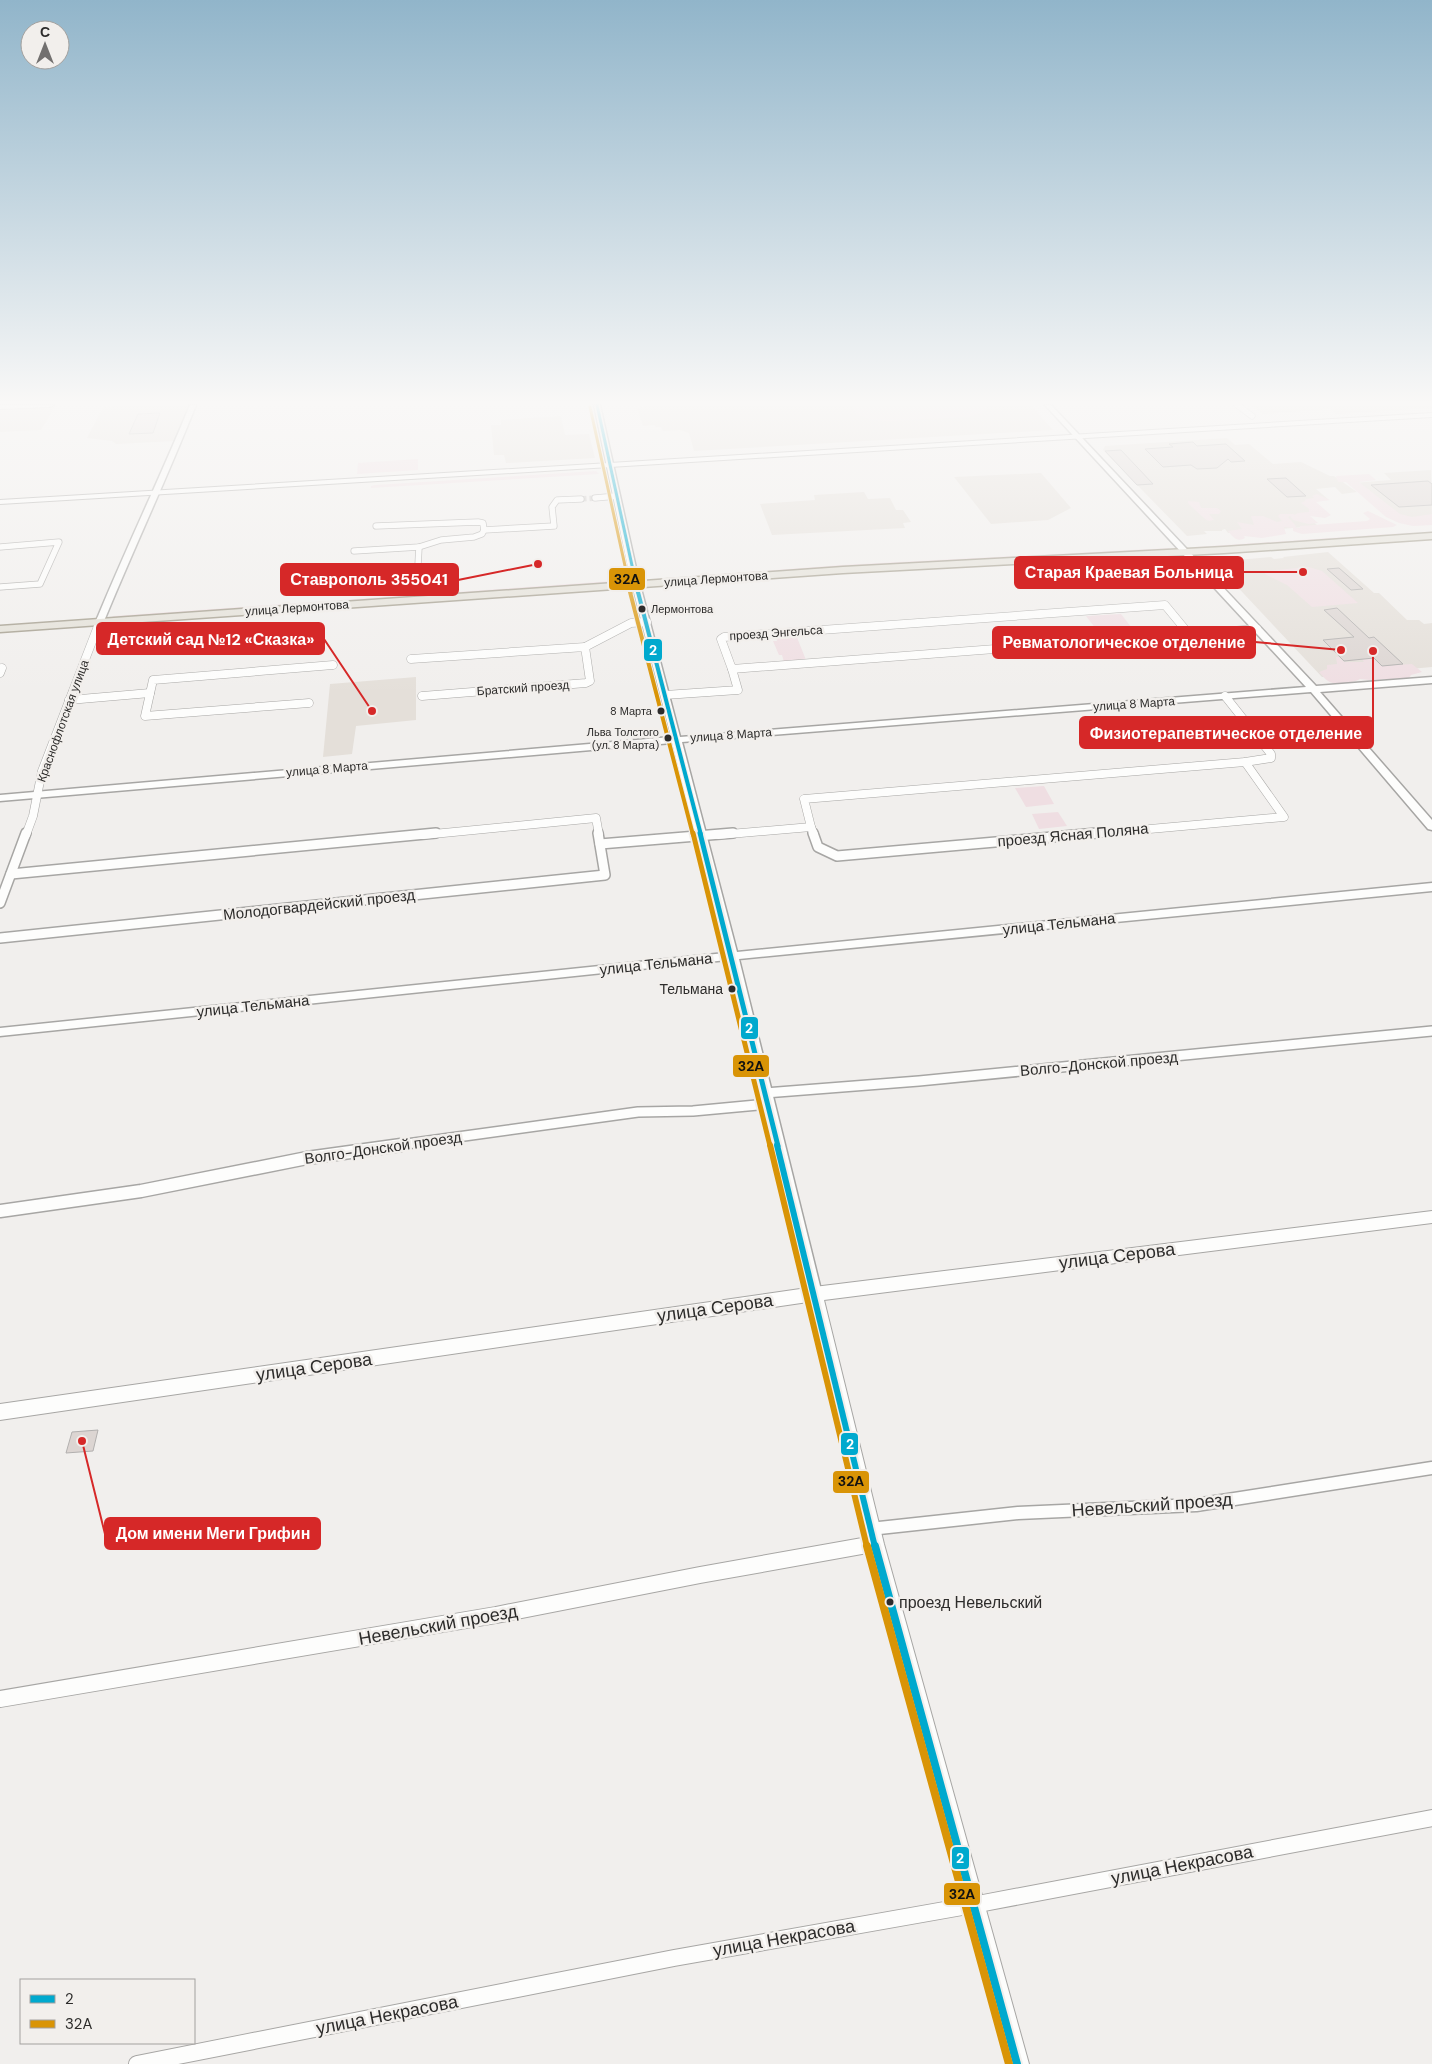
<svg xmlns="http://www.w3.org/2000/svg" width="1432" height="2064" viewBox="0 0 1432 2064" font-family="'DM Sans',sans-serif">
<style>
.built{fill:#e4dfd9}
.green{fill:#efdee2}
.building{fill:#dcd5d2;stroke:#b2b0af}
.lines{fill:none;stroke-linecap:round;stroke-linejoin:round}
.minor-tunnel{stroke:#cac8c6;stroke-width:5.5;stroke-dasharray:5.5 3;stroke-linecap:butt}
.minor-far4-casing{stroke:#a7a6a4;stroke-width:7}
.minor-far3-casing{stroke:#a7a6a4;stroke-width:9}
.minor-far2-casing{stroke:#a7a6a4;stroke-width:12}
.minor-far1-casing{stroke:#a7a6a4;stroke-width:15}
.minor-casing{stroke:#a7a6a4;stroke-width:18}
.tertiary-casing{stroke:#a7a6a4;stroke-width:3}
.secondary-casing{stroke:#a7a6a4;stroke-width:2}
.primary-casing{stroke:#a29c8c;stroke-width:3}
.minor-far4{stroke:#fdfdfc;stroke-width:5.5}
.minor-far3{stroke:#fdfdfc;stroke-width:8}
.minor-far2{stroke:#fdfdfc;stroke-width:9}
.minor-far1{stroke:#fdfdfc;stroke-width:12}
.minor{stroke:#fdfdfc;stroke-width:16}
.tertiary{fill:#fdfdfc;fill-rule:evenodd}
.secondary{fill:#fdfdfc;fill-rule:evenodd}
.primary{fill:#e3e0d7;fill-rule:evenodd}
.bus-1-far4-casing{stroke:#f2efec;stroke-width:5}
.bus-1-far3-casing{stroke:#f2efec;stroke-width:6}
.bus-1-far2-casing{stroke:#f2efec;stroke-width:9}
.bus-1-far1-casing{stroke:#f2efec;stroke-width:10}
.bus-1-casing{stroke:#f2efec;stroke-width:12}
.bus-2-far4-casing{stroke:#f2efec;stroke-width:5}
.bus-2-far3-casing{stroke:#f2efec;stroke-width:6}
.bus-2-far2-casing{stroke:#f2efec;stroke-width:9}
.bus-2-far1-casing{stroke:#f2efec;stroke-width:10}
.bus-2-casing{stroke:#f2efec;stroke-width:12}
.bus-1-far4{stroke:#00a9ce;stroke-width:3}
.bus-1-far3{stroke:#00a9ce;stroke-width:4}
.bus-1-far2{stroke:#00a9ce;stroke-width:5}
.bus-1-far1{stroke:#00a9ce;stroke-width:6}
.bus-1{stroke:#00a9ce;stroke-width:8}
.bus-2-far4{stroke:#d99406;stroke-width:3}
.bus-2-far3{stroke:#d99406;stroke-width:4}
.bus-2-far2{stroke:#d99406;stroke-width:5}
.bus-2-far1{stroke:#d99406;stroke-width:6}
.bus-2{stroke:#d99406;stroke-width:8}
.bus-dot{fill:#2d2c2b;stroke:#f2efec;stroke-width:2}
.labels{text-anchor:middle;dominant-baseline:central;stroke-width:5;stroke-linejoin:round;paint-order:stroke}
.far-bus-label{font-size:11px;fill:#2d2c2b;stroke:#f2efec;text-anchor:end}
.far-street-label{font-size:12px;fill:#2d2c2b;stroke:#f2efec}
.bus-label{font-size:14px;fill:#2d2c2b;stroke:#f2efec;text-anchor:end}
.street-label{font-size:15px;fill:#2d2c2b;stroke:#f2efec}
.near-bus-label{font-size:16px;fill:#2d2c2b;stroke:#f2efec;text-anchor:start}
.near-street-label{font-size:18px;fill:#2d2c2b;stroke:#f2efec}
.leader{fill:none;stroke:#d62828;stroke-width:2}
.callout-dot{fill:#d62828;stroke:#f2efec;stroke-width:2}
.callout{fill:#d62828;stroke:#d62828;stroke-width:2}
.callout-label{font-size:16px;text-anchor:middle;font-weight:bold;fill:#fff}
.line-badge{stroke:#f2efec;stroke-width:2}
.badge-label{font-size:14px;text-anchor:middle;font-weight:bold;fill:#fff}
.pale-badge-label{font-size:14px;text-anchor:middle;font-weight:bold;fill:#111}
</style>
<rect width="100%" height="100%" fill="#f1efed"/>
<g class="built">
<path d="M147,405H188L175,441L116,444L112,441L87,438L103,407Z"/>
<path d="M652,405H1031L1053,430L694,451L689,433L680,430L663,431L661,427H656L655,425L643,426L637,408Z"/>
<path d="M1251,405H1432V408L1336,414L1330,409L1263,414Z"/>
<path d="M55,406L41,430L0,432V409Z"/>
<path d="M561,416L565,435L589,434L595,458L506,463L504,455H494L491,425H501V420Z"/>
<path d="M1227,438L1235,445L1249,444L1273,464L1301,462L1330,476H1334L1357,492L1342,494L1335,487L1316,489L1329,500L1314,501L1321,512L1305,514L1318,526L1228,533L1225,529L1222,530V531H1204L1207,534L1187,536L1103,450L1105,446Z"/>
<path d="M1431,470L1432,518L1399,520L1353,483L1391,480L1384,473Z"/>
<path d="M1041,473L1071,508L1048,520L991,524L954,477Z"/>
<path d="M864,492L868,499L890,498L896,510H903L911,522L903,523L905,528L772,535L760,504L815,500L814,495Z"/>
<path d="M1328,552L1374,593H1379L1407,620H1419L1424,624L1432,623V667L1322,677L1214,562L1271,557L1274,559L1284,558L1283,557Z"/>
<path d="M416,677V720L356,726L352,754L323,757L330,684Z"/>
</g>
<g class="green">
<path d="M858,405H985L987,408L983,413L968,417L891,421L871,420L856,414L854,408Z"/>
<path d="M418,459V470L357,474L358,463Z"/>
<path d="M596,471L599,474L371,488V486L375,485Z"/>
<path d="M1369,474L1376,480L1359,482L1400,514L1412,517L1432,514V525L1413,526L1399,523L1386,517L1346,482H1338L1336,476Z"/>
<path d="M1317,494L1330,500L1316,502L1331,515L1325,518L1310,516L1318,523L1308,524L1293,520L1290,516L1288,517L1296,526L1295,528H1300V526L1367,521L1370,519L1363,513L1368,511L1397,525L1393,527L1302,534L1293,531V528L1284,527L1286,534L1262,538L1244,536L1245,538C1237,543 1232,536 1228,531L1242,529L1237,522L1254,525L1251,516H1263L1277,522L1282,521L1278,516L1280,514H1293L1295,515L1293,516L1298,513L1309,512V509L1301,503L1305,501L1306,499L1314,498L1312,496Z"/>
<path d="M1188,501L1199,502L1201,508H1217L1221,511L1219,514H1209L1214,520L1209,521C1205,520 1193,508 1188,503Z"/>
<path d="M1432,531L1243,546L1195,548V547Z"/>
<path d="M1169,548L1171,550L842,567L644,581L643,580L841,565Z"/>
<path d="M1309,567L1322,571L1358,603L1312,607L1287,585L1265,574L1264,571Z"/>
<path d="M626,580V582L112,618L113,616Z"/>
<path d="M1121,614L1135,632L1100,634L1086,616Z"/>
<path d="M796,635L806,660L784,662L782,655H779L773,641H777L776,637Z"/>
<path d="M1358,655H1369L1381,666L1412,664L1422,672L1411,675L1409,678L1370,680L1360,679C1353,683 1335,686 1328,681C1325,679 1322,675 1319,672L1327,669V665L1337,664L1336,657H1339L1344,662H1364Z"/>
<path d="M1044,786L1054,804L1026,807L1015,788Z"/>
<path d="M1058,812L1067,826L1039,829L1032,814Z"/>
</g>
<g class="building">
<path d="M160,413L153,433L129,434L138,414Z"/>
<path d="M1193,442L1197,446L1226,444L1245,461L1231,462L1228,459L1217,468L1197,469L1191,465L1163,467L1145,449L1173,447L1169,444Z"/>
<path d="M1121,450L1153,484L1137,485L1105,451Z"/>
<path d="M1286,478L1306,496L1287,497L1267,479Z"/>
<path d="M1428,481L1432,484V505L1399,507L1371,485Z"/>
<path d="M1339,568L1363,589L1351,590L1327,569Z"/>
<path d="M1337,608L1369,638L1374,637L1403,664L1382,666L1374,658L1344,661L1323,640L1354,637L1324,610Z"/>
<path d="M98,1430L93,1451L66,1453L72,1432Z"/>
</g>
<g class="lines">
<path class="minor-tunnel" d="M581,499L595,498"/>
<g class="minor-far4-casing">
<g id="minor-far4">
<path d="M1237,405L1252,416"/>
<path d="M595,498L617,496"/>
<path d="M376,526L478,522L483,523L484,530L554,526L552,507L557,500L581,499"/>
<path d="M0,547L59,542L40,584L0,587"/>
<path d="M354,551L419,547L441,540L474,537L482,534L484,530"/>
<path d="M418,565L419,547"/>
</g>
</g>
<g class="minor-far3-casing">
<g id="minor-far3">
<path d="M1189,634L1165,605L724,637L721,639L732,669L1257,629"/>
<path d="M585,647L631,623L647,622"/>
<path d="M411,659L585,647L590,681L586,683L422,696"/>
<path d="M0,673L2,668"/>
<path d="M665,695L738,690L732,669"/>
<path d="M69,700L150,693"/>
<path d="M309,703L145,716L153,680L333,665"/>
<path d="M811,827L814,835"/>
<path d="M26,835L33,816L42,771L100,621"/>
<path d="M423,835L596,818L599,835"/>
<path d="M718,835L811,827L804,799L1245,762L1271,758V754L1225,696"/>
<path d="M1083,835L1284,817L1245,762"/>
</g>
</g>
<g class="minor-far2-casing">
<g id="minor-far2">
<path d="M813,833L818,847L837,856L1097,833"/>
<path d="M600,844L733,833"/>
<path d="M11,874L436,833"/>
<path d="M0,903L26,833"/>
<path d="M0,938L605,875L598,833"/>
<path d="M765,1093L919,1081L1432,1031"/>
<path d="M392,1146L638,1112L693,1111L768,1104"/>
</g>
</g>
<g class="minor-far1-casing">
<g id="minor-far1">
<path d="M0,1211L141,1191L307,1158L401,1145"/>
<path d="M870,1529L1018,1513L1196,1505L1432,1468"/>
<path d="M855,1547L874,1544"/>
</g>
</g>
<g class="minor-casing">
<g id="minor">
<path d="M0,1699L496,1615L700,1575L862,1546"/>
<path d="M137,2064L674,1958L973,1905L1432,1818"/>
</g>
</g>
<g class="tertiary-casing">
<g id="tertiary">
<path d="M190,405H196C167,478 134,548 104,621L97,623L96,621C126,548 160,478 190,405Z"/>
<path d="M594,405H600L638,577L680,737L1306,687L1045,405H1051L1316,686L1432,677V683L1320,692L1432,820V830L1428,829L1311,692L682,742L737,952L1432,883V891L739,959L822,1294L819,1299L814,1301L809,1299L806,1294L727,960L0,1036V1028L725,953L672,743L0,801V795L671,737L630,577Z"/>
</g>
</g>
<g class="secondary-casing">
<g id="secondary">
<path d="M0,405H54L50,407L0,409Z"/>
<path d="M1432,413V417L0,504V500Z"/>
<path d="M1432,1211V1223L824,1300L884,1544L1029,2064H1005L864,1544L808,1302L0,1420V1404L814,1287Z"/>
</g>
</g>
<g class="primary-casing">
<path id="primary" d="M1432,533V539L1224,553L843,573L0,632V626L843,567L1224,547Z"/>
</g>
<use href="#minor-far4" class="minor-far4"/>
<use href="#minor-far3" class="minor-far3"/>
<use href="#minor-far2" class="minor-far2"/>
<use href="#minor-far1" class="minor-far1"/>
<use href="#minor" class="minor"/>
<use href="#tertiary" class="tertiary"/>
<use href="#secondary" class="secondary"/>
<use href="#primary" class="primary"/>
<g class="bus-1-far4-casing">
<path id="bus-1-far4" d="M597,405L638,593"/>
</g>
<g class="bus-1-far3-casing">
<path id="bus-1-far3" d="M638,592L701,835"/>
</g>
<g class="bus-1-far2-casing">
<path id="bus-1-far2" d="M700,833L778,1146"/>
</g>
<g class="bus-1-far1-casing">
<path id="bus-1-far1" d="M777,1145L875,1547"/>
</g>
<g class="bus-1-casing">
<path id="bus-1" d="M875,1546L1017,2064"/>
</g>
<g class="bus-2-far4-casing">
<path id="bus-2-far4" d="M590,407L631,593"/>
</g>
<g class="bus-2-far3-casing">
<path id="bus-2-far3" d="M630,592L693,835"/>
</g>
<g class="bus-2-far2-casing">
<path id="bus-2-far2" d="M693,833L770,1146"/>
</g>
<g class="bus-2-far1-casing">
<path id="bus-2-far1" d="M770,1145L867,1547"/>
</g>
<g class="bus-2-casing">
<path id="bus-2" d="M867,1546L1009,2064"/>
</g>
<use href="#bus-1-far4" class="bus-1-far4"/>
<use href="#bus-1-far3" class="bus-1-far3"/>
<use href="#bus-1-far2" class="bus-1-far2"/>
<use href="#bus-1-far1" class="bus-1-far1"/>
<use href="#bus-1" class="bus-1"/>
<use href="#bus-2-far4" class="bus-2-far4"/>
<use href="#bus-2-far3" class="bus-2-far3"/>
<use href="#bus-2-far2" class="bus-2-far2"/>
<use href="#bus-2-far1" class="bus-2-far1"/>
<use href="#bus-2" class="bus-2"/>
</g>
<linearGradient id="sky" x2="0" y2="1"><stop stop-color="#91b5ca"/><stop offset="0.58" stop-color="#f9f8f7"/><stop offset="1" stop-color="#f9f8f7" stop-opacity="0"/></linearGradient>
<rect width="1432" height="694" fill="url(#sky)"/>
<g class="bus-dot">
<circle cx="642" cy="609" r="4.5"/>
<circle cx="661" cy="711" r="4.5"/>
<circle cx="668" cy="738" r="4.5"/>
<circle cx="732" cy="989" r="4.5"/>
<circle cx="890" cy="1602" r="4.5"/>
</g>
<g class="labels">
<g class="far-bus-label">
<text x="651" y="609" text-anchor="start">Лермонтова</text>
<text x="652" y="711">8 Марта</text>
<text x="659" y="732">Льва Толстого<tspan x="659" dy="13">(ул. 8 Марта)</tspan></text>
</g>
<g class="far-street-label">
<text transform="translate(716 579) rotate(-4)">улица Лермонтова</text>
<text transform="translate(297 608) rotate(-4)">улица Лермонтова</text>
<text transform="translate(776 633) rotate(-4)">проезд Энгельса</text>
<text transform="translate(523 688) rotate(-4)">Братский проезд</text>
<text transform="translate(1134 704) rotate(-4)">улица 8 Марта</text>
<text transform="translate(63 721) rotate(-70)">Краснофлотская улица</text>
<text transform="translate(731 735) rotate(-4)">улица 8 Марта</text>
<text transform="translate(327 769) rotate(-5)">улица 8 Марта</text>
</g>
<g class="bus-label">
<text x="723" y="989">Тельмана</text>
</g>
<g class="street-label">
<text transform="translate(1073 835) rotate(-5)">проезд Ясная Поляна</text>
<text transform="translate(319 905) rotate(-6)">Молодогвардейский проезд</text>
<text transform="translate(1059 924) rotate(-6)">улица Тельмана</text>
<text transform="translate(656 964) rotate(-6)">улица Тельмана</text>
<text transform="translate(253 1006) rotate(-6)">улица Тельмана</text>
<text transform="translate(1099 1064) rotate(-5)">Волго-Донской проезд</text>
<text transform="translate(383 1148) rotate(-8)">Волго-Донской проезд</text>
</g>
<g class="near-bus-label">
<text x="899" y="1602">проезд Невельский</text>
</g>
<g class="near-street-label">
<text transform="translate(1117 1256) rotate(-7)">улица Серова</text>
<text transform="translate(715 1308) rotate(-8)">улица Серова</text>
<text transform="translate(314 1367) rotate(-8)">улица Серова</text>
<text transform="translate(1152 1505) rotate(-4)">Невельский проезд</text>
<text transform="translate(438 1625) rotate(-10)">Невельский проезд</text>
<text transform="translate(1182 1865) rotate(-11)">улица Некрасова</text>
<text transform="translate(784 1938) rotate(-10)">улица Некрасова</text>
<text transform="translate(387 2015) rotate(-11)">улица Некрасова</text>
</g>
</g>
<path class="leader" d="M1303 572L1243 572M538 564L458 580M372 711L324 639M1341 650L1255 642M1373 651L1373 733M82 1441L105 1534"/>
<g class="callout-dot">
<circle cx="1303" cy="572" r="5"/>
<circle cx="538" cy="564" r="5"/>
<circle cx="372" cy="711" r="5"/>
<circle cx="1341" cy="650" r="5"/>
<circle cx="1373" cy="651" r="5"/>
<circle cx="82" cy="1441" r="5"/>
</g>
<g class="callout">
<rect x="1015" y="557" width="228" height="31" rx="5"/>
<rect x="281" y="564" width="177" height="31" rx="5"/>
<rect x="97" y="623" width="227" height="31" rx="5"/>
<rect x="993" y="627" width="262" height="31" rx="5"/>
<rect x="1080" y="717" width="293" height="31" rx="5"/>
<rect x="105" y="1518" width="215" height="31" rx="5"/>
</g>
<g class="callout-label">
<text x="1129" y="578">Старая Краевая Больница</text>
<text x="369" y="585">Ставрополь 355041</text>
<text x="211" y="645">Детский сад №12 «Сказка»</text>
<text x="1124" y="648">Ревматологическое отделение</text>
<text x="1226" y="739">Физиотерапевтическое отделение</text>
<text x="213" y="1539">Дом имени Меги Грифин</text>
</g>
<g class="line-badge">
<rect x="608" y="567" width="38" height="24" rx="5" fill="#d99406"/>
<rect x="643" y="638" width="20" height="24" rx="5" fill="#00a9ce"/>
<rect x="740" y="1016" width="19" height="24" rx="5" fill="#00a9ce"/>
<rect x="732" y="1054" width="38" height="24" rx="5" fill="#d99406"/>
<rect x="840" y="1432" width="19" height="24" rx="5" fill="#00a9ce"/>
<rect x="832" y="1470" width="38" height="24" rx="5" fill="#d99406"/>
<rect x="951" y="1846" width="19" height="24" rx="5" fill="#00a9ce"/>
<rect x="943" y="1882" width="38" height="24" rx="5" fill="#d99406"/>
</g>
<g class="badge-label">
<text x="653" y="655">2</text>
<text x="749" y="1033">2</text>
<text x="850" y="1449">2</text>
<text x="960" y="1863">2</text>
</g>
<g class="pale-badge-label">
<text x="627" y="584">32A</text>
<text x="751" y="1071">32A</text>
<text x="851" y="1486">32A</text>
<text x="962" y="1899">32A</text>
</g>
<rect x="20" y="1979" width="175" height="65" fill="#f2efec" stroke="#a3a19f"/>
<rect x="30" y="1995" width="25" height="8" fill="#00a9ce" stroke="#a3a19f"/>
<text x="65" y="2004" font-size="15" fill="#2d2c2b">2</text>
<rect x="30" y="2020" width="25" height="8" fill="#d99406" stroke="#a3a19f"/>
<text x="65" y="2029" font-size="15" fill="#2d2c2b">32A</text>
<g transform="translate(45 45)"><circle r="24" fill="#f2efec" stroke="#a3a19f"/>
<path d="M0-4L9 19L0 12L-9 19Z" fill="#72706f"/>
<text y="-8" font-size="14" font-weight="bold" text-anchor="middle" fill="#2d2c2b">С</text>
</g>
</svg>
